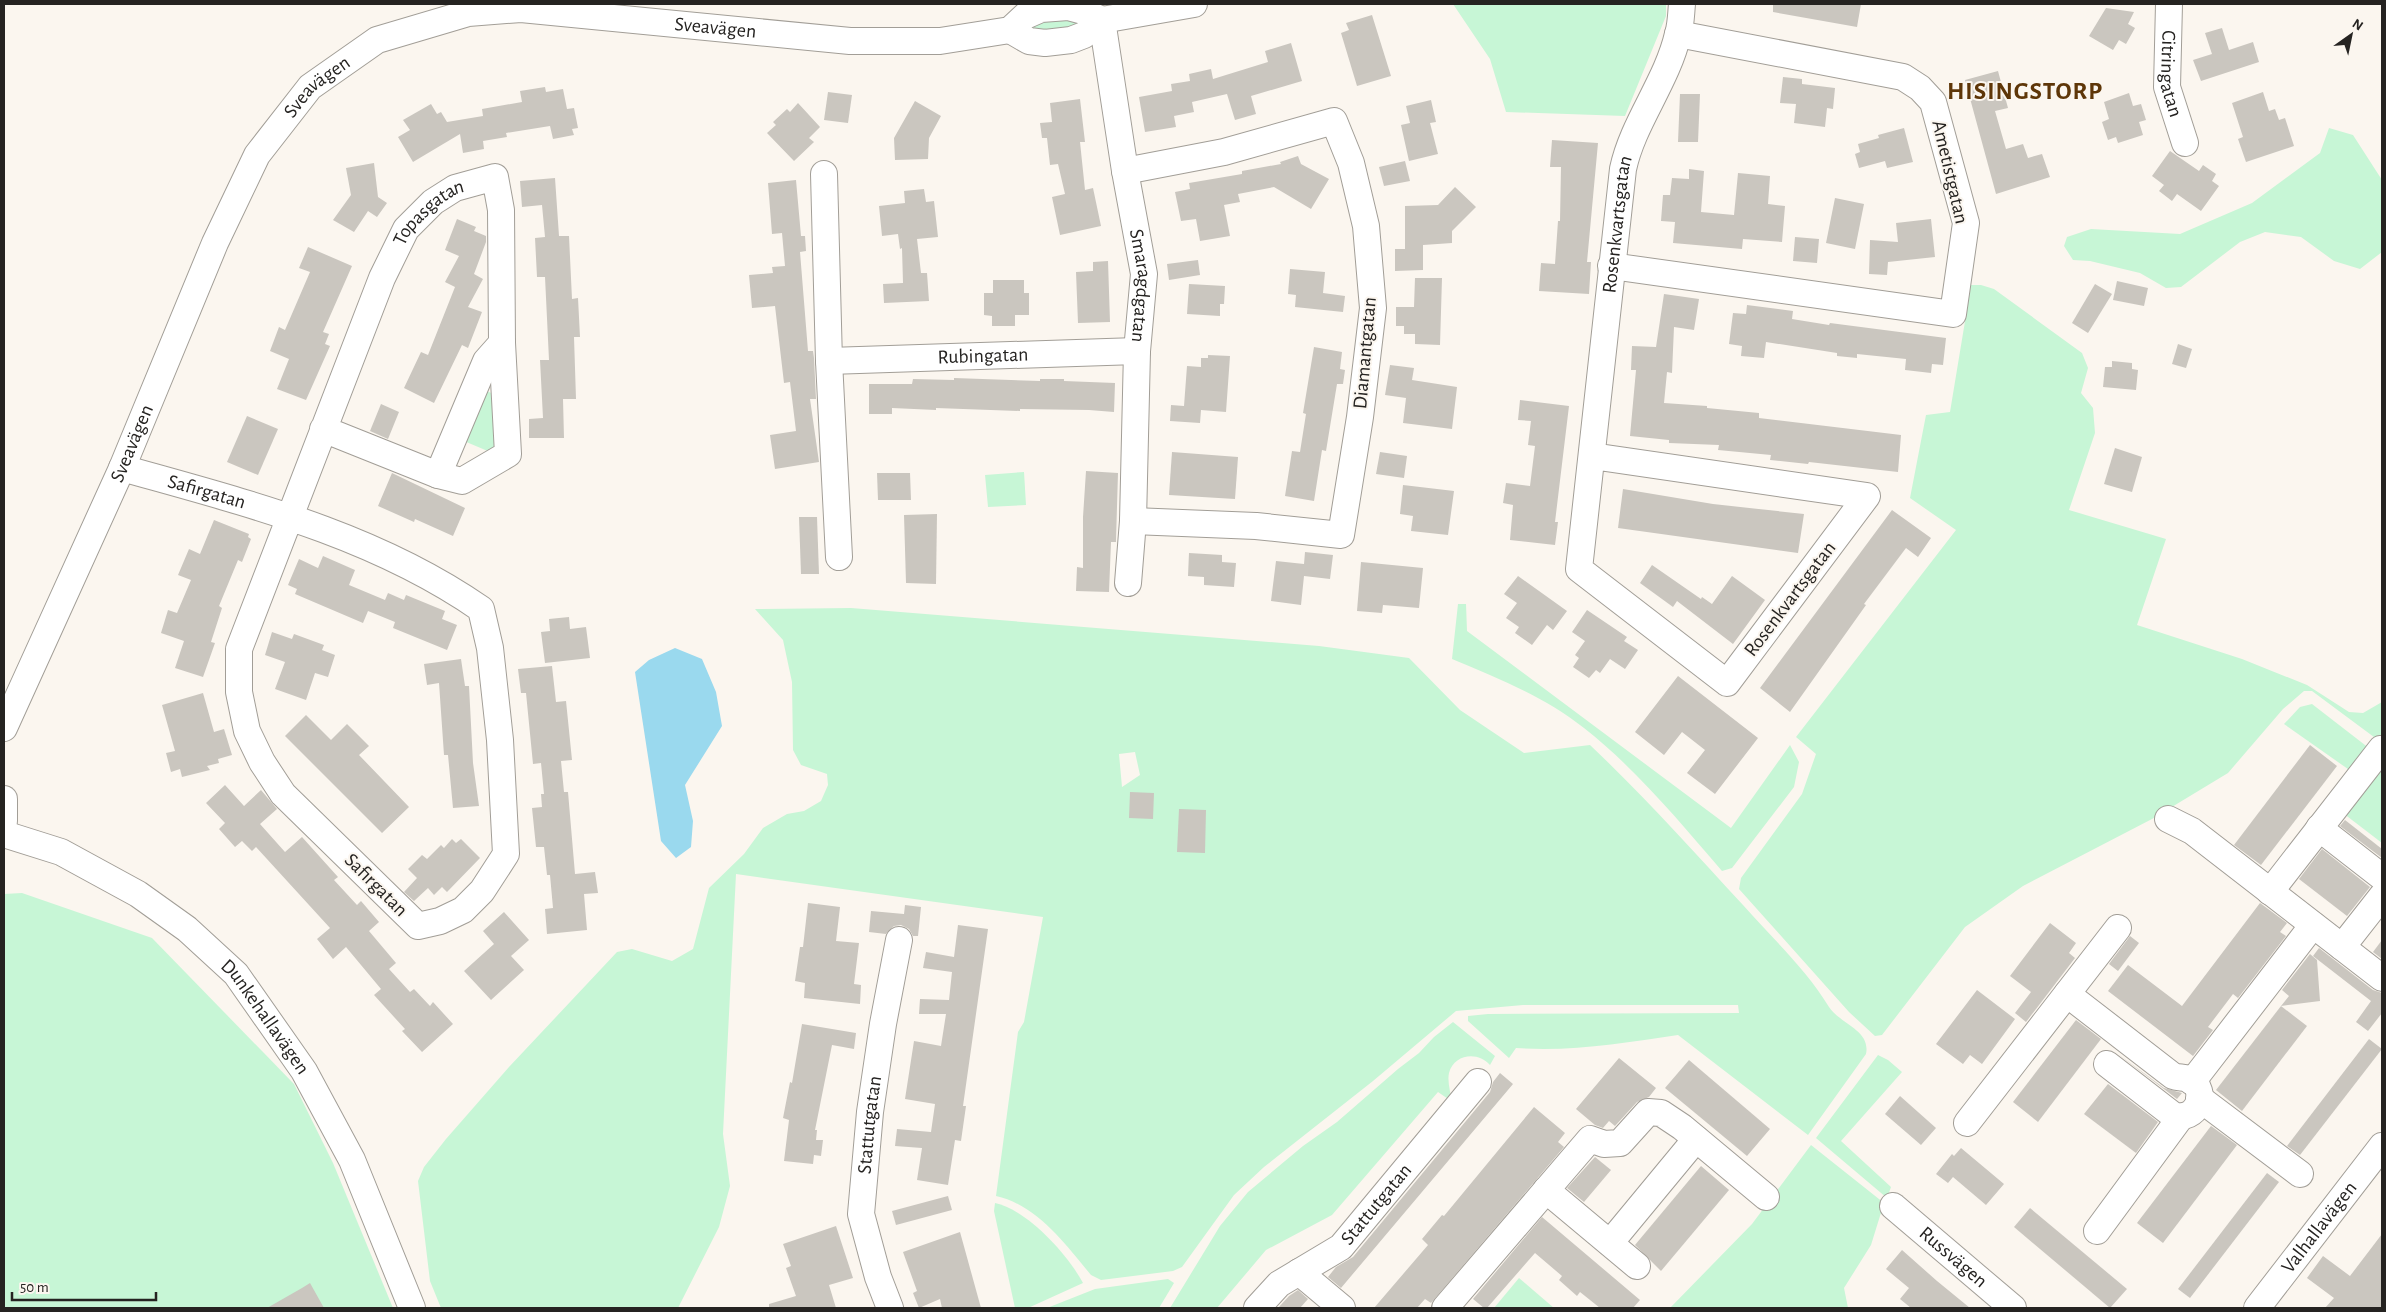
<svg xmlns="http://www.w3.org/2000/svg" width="2386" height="1312" viewBox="0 0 2386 1312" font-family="'Alegreya Sans',sans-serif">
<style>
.green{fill:#c7f6d6;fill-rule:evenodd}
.water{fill:#9ad9ee}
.building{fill:#cac6bf}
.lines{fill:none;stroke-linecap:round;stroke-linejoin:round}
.minor-casing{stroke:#a29e97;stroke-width:28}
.minor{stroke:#fff;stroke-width:26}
.labels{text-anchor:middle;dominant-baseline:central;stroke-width:4;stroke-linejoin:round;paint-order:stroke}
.street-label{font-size:20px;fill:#252321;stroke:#fbf6ef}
.district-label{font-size:25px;font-weight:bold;letter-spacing:1px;fill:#5e3608;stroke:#fbf6ef}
</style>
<rect width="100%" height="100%" fill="#fbf6ef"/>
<g class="green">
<path d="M1453,4H1666V16L1625,116L1506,112L1490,59Z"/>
<path d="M1036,18L1087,22L1041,37L1026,25Z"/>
<path d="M2329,128L2353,135L2382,180V252L2360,269L2334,261L2301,237L2265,232L2240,242L2181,287L2166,288L2140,273L2090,261L2073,260L2064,246L2067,237L2091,229L2180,234L2252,203L2320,153Z"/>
<path d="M1971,285H1981L1994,289L2082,353L2088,368L2081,393L2093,408L2095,433L2069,510L2166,539L2137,625L2242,659L2307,685L2349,712L2363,713L2382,702V743L2312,691H2304L2283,709L2228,773L2152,819L2023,886L1965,927L1882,1035L1875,1036L1849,1012L1739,889L1741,878L1802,794L1816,754L1796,737L1956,530L1910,498L1926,415L1950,412Z"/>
<path d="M484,390L501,397L503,442L490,452L464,441Z"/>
<path d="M1024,472L1026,505L988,507L985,475Z"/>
<path d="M1458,604H1466L1467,631L1731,828L1790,745L1799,762L1794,787L1732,868L1722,871C1679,821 1636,769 1584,728C1545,697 1498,678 1452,659Z"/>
<path d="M851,608L1319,646L1409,658L1460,710L1524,753L1590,745C1644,796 1693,851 1743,905C1772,938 1806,969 1829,1007C1840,1024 1871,1030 1866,1054L1808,1135L1678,1035C1624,1043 1571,1052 1516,1048L1509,1058L1468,1021V1016L1488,1014L1739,1013L1738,1005H1523L1456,1011L1373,1081L1264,1167L1234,1195L1182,1267L1173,1271L1101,1280L1091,1275C1066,1245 1037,1205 996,1196L1018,1032L1024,1022L1043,917L736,874L723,1134L730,1186L719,1227L678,1308H441L430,1281L418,1181L424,1167L446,1139L509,1067L617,952L632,949L672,961L693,949L709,888L744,854L763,828L787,814L804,811L821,801L828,785L827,774L801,765L793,750L792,682L783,640L755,609ZM1135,752L1140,775L1122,787L1119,754Z"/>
<path d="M2312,704L2374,752L2355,774L2284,724L2300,707Z"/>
<path d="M2382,761V843L2339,810Z"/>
<path d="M22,893L152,938L294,1084L333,1163L393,1308H4V894Z"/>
<path d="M1453,1022L1495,1056L1490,1065C1478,1051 1454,1054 1449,1073C1447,1082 1451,1092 1451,1101L1438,1092L1332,1215L1266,1250L1217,1308H1170L1220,1226L1248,1192L1303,1146L1337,1122L1398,1069L1419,1053L1434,1037Z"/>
<path d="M1878,1055L1888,1060L1902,1072L1841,1141L1891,1187L1887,1198L1816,1138Z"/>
<path d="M1811,1145L1884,1203L1871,1245L1844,1288L1848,1308H1670L1752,1224Z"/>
<path d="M995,1203C1028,1210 1068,1255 1083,1283L1028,1308H1015L994,1211Z"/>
<path d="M1519,1278L1554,1308H1494Z"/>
<path d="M1168,1279L1174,1283L1159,1308H1047L1095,1289Z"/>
</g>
<path class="water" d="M675,648L702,659L716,692L722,726L685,785L693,821L691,847L676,858L661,841L635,672L649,660Z"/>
<g class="building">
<path d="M1773,4H1861L1857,27L1773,12Z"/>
<path d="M2106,8L2134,12L2128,24L2135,28L2126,44L2119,40L2113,50L2089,36Z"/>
<path d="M1372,15L1391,76L1357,86L1341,33L1349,30L1346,23Z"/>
<path d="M2222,28L2229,50L2253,42L2259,62L2201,81L2193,60L2212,54L2205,33Z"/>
<path d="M1291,43L1302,81L1251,96L1256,114L1235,120L1227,94L1192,102L1194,112L1174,116L1176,127L1145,132L1139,97L1172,91L1171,84L1190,81L1189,74L1211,69L1213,79L1268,62L1265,51Z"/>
<path d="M1998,71L2008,108L1995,111L2006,149L2023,144L2028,158L2042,154L2050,177L1996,194L1965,80Z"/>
<path d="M1783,77L1802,79V84L1835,88L1833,109L1827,108L1825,127L1794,123L1796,104L1780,103Z"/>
<path d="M545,87L546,92L563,89L567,109L574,108L578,128L572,129L574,135L553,139L550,126L506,133L507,137L483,141L484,149L463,153L460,134L413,162L398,137L410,130L403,120L431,104L437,114L441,112L447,122L483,116L482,109L522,102L520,91Z"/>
<path d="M828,92L852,95L848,123L824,120Z"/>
<path d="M2263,92L2269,111L2275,109L2279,120L2285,118L2294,146L2246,162L2238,139L2243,137L2232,103Z"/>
<path d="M2129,93L2133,106L2141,104L2146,120L2139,122L2143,135L2118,143L2116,137L2108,140L2102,122L2109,119L2104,102Z"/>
<path d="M1680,94H1700L1698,142H1678Z"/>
<path d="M1080,99L1085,142H1080L1085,190L1093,188L1101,226L1060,235L1052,197L1065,194L1058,164L1050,165L1047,138H1042L1040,123L1052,122L1050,103Z"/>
<path d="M1431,100L1436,122L1430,123L1438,154L1409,161L1401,125L1410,123L1406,106Z"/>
<path d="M915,101L941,116L929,138L928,159L895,160L894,138Z"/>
<path d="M798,103L820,127L809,138L814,142L794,161L767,133L776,125L773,122L787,109L790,112Z"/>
<path d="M1904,128L1913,162L1887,168L1885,161L1859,168L1855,154L1860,152L1858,144L1879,138L1878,135Z"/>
<path d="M1552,140L1598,143L1587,262H1591L1589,294L1539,291L1541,263L1555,264L1558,221H1560L1561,167H1550Z"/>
<path d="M2170,151L2199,171L2203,165L2216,174L2212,181L2219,186L2201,211L2177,194L2172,201L2159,191L2164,185L2152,176Z"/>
<path d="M1298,156L1301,164L1329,179L1311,209L1274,187L1238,194L1240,202L1224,205L1230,236L1200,241L1196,219L1181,221L1175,192L1190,189L1189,183L1242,174V171L1281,164L1280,162Z"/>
<path d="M1405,161L1410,181L1384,186L1379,167Z"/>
<path d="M374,163L378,197L387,203L377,217L368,211L354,232L333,220L351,195L346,168Z"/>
<path d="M1689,169L1704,171L1701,212L1734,215L1738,173L1770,176L1768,204L1785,206L1782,242L1743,239L1742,249L1673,243L1675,222L1661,221L1663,195H1670L1672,178L1689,179Z"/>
<path d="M555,178L559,236H569L572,299L578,298L580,337H574L576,399H563L564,438H529V419L543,418L540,360H549L545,277H537L535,238L545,237L542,205L522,207L520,181Z"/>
<path d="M796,180L801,236H805L806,251L800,252L808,351H813L814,358L816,399H810L819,462L775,469L770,435L796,431L790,382L784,383L775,306L752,308L749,275L773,273L772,267L785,266L782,233L772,234L768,183Z"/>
<path d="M1455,187L1476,207L1452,231V243L1423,245V270L1395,271V249H1405V206L1438,205Z"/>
<path d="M924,189L926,202L934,201L938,237L917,239L921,273H927L929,301L884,303L883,284L903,283L902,248L900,249L898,234L882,236L879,206L905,203L904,191Z"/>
<path d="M1835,198L1864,204L1855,249L1826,243Z"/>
<path d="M457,219L476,227L474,231L486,236V242L474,274L483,279L468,307L482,312L468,348L462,345L434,403L404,388L421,352L428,355L455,287L445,282L459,256L445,250Z"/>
<path d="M1931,219L1935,257L1888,262L1887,275L1869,274L1870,240L1898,242L1896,223Z"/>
<path d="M1795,237L1819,239L1817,263L1793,261Z"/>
<path d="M308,247L352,266L323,332L329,334L325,344L330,346L306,400L277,389L289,359L270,351L279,327L285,330L310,272L299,268Z"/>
<path d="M1198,260L1200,275L1169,280L1167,264Z"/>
<path d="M1108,261L1110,322L1078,323L1076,272L1093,271V262Z"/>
<path d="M1290,269L1325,272L1323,293L1345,296L1343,312L1295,307L1296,295L1288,294Z"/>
<path d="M1415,278H1442L1440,345L1415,344V334H1404V326H1396V307H1414Z"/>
<path d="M993,280H1024V293H1029V315H1015V326H992V316L984,315V293H993Z"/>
<path d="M2117,281L2148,288L2144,306L2113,300Z"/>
<path d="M1189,284L1225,286L1224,304H1220V316L1187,314Z"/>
<path d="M2095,284L2112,294L2088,333L2072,323Z"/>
<path d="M1664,294L1699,299L1694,330L1674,327L1672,373L1667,372L1664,403L1707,406V408L1759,413V418L1901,435L1898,472L1809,462L1808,464L1770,460L1771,455L1718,450L1719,445L1669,443V440L1630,436L1636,370H1631L1632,346L1656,347Z"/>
<path d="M1747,305L1793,311L1792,319L1829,325L1830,323L1946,338L1943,365L1932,364L1931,373L1905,370L1906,359L1857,354V358L1837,356V353L1766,342L1764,358L1741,356L1742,346L1729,344L1733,313L1746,314Z"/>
<path d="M2178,344L2192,349L2186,368L2172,364Z"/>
<path d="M1314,347L1342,352L1340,369L1345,370L1343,384H1337L1326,451L1322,450L1314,501L1285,496L1292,451L1300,452L1306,414L1303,413Z"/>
<path d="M1208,355L1230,356L1226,412L1201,410L1200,423L1170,421L1171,405L1184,406L1187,366L1201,367V358H1208Z"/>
<path d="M2112,361L2132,363V369L2138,370L2136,390L2103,387L2105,367H2112Z"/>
<path d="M1390,365L1414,368L1412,380L1457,387L1452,429L1403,423L1406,398L1385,395Z"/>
<path d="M954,378L1040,381V379H1064V381L1115,383L1114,412L1089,410L1020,409V411L936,408V410L892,408V414H869V384H912L913,379L954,380Z"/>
<path d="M1520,400L1569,406L1555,522H1558L1555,545L1510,540L1513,505L1503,503L1506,483L1530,486L1535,446L1528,445L1531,421L1518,420Z"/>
<path d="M381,404L399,412L388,439L370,431Z"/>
<path d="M247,416L278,429L258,475L227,462Z"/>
<path d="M2115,448L2142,457L2132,492L2104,484Z"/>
<path d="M1172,452L1238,457L1235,499L1169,495Z"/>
<path d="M1380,452L1407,456L1404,478L1376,474Z"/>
<path d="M1086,471L1118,473L1116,540V542H1111L1109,592L1076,591L1077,567L1083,568V517Z"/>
<path d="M392,473L465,508L453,536L415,519L414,522L378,506Z"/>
<path d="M877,473H910L911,500H878Z"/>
<path d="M1403,485L1454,491L1448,535L1411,531L1413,516L1400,514Z"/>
<path d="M1623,489L1713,504L1804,514L1798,553L1618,528Z"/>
<path d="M1892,510L1931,538L1918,557L1906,548L1864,604L1866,605L1790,712L1760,688Z"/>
<path d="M937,514L936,584L906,583L904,515Z"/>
<path d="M799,517H817L819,574H801Z"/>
<path d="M214,520L249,534L248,537L251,539L242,562L238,560L219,606L222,608L211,642L215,643L203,677L175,668L184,641L161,633L168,610L177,613L191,580L178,575L189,549L200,554Z"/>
<path d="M1305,552L1333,555L1330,579L1304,576L1301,605L1271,601L1276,561L1304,564Z"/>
<path d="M1189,553L1222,555V562L1236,563L1234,587L1204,585V577L1188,576Z"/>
<path d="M323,556L355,570L349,585L385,600L388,593L404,600L406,595L445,611L442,619L457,625L447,650L393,628L395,622L368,611L363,623L295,594L297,589L288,585L299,559L318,568Z"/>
<path d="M1361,562L1423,568L1419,608L1383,605L1382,613L1357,611Z"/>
<path d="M1652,565L1701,599L1702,597L1712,604L1732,576L1765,600L1733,644L1677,601L1673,607L1640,583Z"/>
<path d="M1518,576L1567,611L1553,630L1547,625L1532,645L1515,633L1519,627L1506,618L1517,603L1504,594Z"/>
<path d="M1587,610L1627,637L1624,641L1638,650L1625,669L1610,659L1600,673L1596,670L1589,678L1573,667L1579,658L1575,655L1585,641L1572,632Z"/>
<path d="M569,617L570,629L586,627L590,658L545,663L541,632L550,631L549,619Z"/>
<path d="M272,632L292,639L294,634L324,645L322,650L335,655L328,677L315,673L306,700L275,689L285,662L265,655Z"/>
<path d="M461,659L465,686H469L473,763L479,806L453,808L448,755H444L439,683L427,685L424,664Z"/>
<path d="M552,666L556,702L566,701L572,760L561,761L564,792H568L575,874L595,872L598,893L584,894L587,930L547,934L545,909L553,908L550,875H547L544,847H536L532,808L542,807L541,794H544L541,763L533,764L526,693H521L518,669Z"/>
<path d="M1678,676L1758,738L1715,794L1687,773L1705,750L1682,732L1664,755L1635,732Z"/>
<path d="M203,693L214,732L224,729L232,755L218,759L219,763L207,766L210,770L182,777L180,769L171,772L166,753L175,751L162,705Z"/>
<path d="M306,715L331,740L347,724L369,746L359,755L409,807L382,833L285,736Z"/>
<path d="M2310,745L2337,766L2261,865L2234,845Z"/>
<path d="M225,785L244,806L261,790L277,809L260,824L285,852L302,837L338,877L334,880L357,905L361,901L379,922L369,931L396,963L389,969L410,992L414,989L430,1006L433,1002L453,1024L422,1052L402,1031L405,1029L374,995L381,989L346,947L333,959L317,939L330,928L256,847L252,851L242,841L235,847L219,829L225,823L206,803Z"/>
<path d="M1130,792L1154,793L1153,819L1129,818Z"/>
<path d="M1179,809L1206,810L1205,853L1177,852Z"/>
<path d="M2345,820L2382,849V858L2340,826Z"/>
<path d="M452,839L456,843L461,839L480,858L447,892L442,887L434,895L428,888L414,901L404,892L417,878L408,869L422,855L427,859L441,845L444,848Z"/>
<path d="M2322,849L2370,887L2347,916L2299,879Z"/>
<path d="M808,903L840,907L836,941L859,943L854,984L861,985L860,1004L804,998L805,983L795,981L800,947H803Z"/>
<path d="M2260,903L2287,923L2280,932L2286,936L2238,998L2233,994L2208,1027L2213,1030L2193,1056L2108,991L2128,965L2182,1006Z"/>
<path d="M905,905L921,907L918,936H913L909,929L901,925L894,926L886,934L869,932L871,911L904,914Z"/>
<path d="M504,912L529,940L511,956L524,970L491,1000L464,971L494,944L483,931Z"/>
<path d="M2050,923L2076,943L2069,953L2075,958L2026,1022L2015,1013L2031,992L2010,976Z"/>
<path d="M958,925L988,929L963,1106H966L961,1141L955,1140L948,1185L917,1180L922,1148L895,1146L897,1129L931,1132L935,1104L905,1099L914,1041L941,1046L946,1014H919L920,999L949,1000L952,972L923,968L926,952L954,957Z"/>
<path d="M2130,936L2139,943L2118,971L2109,964Z"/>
<path d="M2382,940V959L2373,952Z"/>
<path d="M2319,948L2373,990L2382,993V1013L2368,1031L2356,1022L2371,1001L2313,956Z"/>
<path d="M2310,954L2317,960L2320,1001L2281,1006L2289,996L2282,990Z"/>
<path d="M1977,990L2015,1019L1982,1064L1970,1055L1963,1064L1936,1044Z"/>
<path d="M2281,1006L2307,1026L2242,1111L2216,1090Z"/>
<path d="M2076,1020L2101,1039L2038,1122L2013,1102Z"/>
<path d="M802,1024L856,1033L854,1049L832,1045L815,1130H817L816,1140H823L821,1156L814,1155L813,1164L784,1161L789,1120L783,1118L790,1082L792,1083Z"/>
<path d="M2369,1039L2382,1049L2300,1155L2287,1146Z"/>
<path d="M2118,1054L2164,1088L2182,1093L2177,1099Z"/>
<path d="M1619,1058L1656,1088L1649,1097L1637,1102L1615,1126L1609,1121L1603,1128L1595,1125L1576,1109Z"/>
<path d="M1689,1060L1770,1129L1747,1156L1665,1088Z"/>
<path d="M1500,1073L1513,1084L1341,1288L1328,1277L1336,1267L1353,1257L1490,1092L1493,1082Z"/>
<path d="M2108,1084L2158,1122L2136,1153L2084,1114Z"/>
<path d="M1900,1096L1936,1128L1921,1145L1885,1114Z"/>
<path d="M1534,1107L1565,1133L1558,1142L1564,1147L1431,1303L1425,1299L1417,1308H1374L1428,1245L1422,1239L1442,1215L1444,1216Z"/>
<path d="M2211,1126L2237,1145L2163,1243L2137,1223Z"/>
<path d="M1961,1148L2004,1184L1986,1205L1953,1177L1948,1183L1936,1174L1952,1154L1954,1156Z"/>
<path d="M1595,1157L1611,1170L1584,1202L1567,1188Z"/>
<path d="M1701,1166L1729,1190L1661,1271L1635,1245Z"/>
<path d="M2267,1173L2279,1182L2190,1298L2178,1289Z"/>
<path d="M948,1196L952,1210L896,1225L892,1211Z"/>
<path d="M2030,1208L2127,1289L2110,1308L2014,1227Z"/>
<path d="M1542,1217L1640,1300L1633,1308H1600L1580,1292L1577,1296L1559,1280L1562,1276L1535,1253L1487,1308H1484L1473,1299Z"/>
<path d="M836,1226L853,1278L829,1285L836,1308H769V1304L796,1296L786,1268L791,1266L783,1244Z"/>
<path d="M960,1232L981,1308H942L940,1299L919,1308L913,1293L917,1291L903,1252Z"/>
<path d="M2382,1234V1308H2325L2334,1298L2307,1278L2323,1256L2350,1276Z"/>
<path d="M1902,1250L1937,1281L1970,1308H1911L1900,1299L1909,1288L1886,1269Z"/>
<path d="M310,1283L324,1308H267L302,1288Z"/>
<path d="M1298,1290L1308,1299L1300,1308H1278L1289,1296Z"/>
</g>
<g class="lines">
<g class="minor-casing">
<g id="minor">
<path id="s1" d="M2169,4L2167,87L2185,143"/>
<path id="s2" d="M1102,20L1125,171L1144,274L1137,351L1133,521L1128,583"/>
<path d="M1010,30L1029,41L1045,43L1071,40L1084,35L1102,20L1194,4"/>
<path d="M1125,171L1224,152L1334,121L1351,163L1366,226L1373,308L1360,417L1341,535L1256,526L1133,521"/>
<path d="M824,174L829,361L839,557"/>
<path d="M1611,266L1953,314L1966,223L1933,102L1920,88L1903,77L1678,34"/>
<path id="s3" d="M829,361L1137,351"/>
<path id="s4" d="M1592,456L1867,496L1727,683L1579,569L1623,169C1633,122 1667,82 1678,34C1681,25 1681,14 1682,4"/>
<path id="s5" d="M122,468C246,503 373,534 481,609L490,648L500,740L506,854L482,891L463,910L440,921L418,926L283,794L262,762L247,731L239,692V649L382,278L406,229L433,202L455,188L495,177L501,210L502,343L486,361L438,475L323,429"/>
<path d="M438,475L462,481L508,454L502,343"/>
<path id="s6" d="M4,728L122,468L215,243L257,155L310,87L377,40L468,13L521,9L850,41H940L1010,30L1025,16L1041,9L1068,7L1083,11L1102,20"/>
<path d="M4,799V821"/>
<path d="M2168,819L2192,831L2382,978"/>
<path d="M2319,828L2382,877"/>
<path id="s7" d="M4,834L61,852L138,894L187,929L236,974L304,1071L352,1160L412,1308"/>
<path d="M2270,892L2381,749"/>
<path d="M2342,947L2382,896"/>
<path d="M2067,994L2173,1076C2178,1078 2184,1077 2189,1079C2211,1091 2196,1123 2173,1115L2107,1064"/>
<path d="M2192,1082L2313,925"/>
<path d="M2199,1098L2300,1174"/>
<path d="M1967,1123L2118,928"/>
<path d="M1546,1190L1637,1266"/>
<path id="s8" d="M1893,1206L2013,1308"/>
<path d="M2097,1231L2180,1118"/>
<path d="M1610,1243L1696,1139"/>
<path d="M1299,1272L1342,1308"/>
<path id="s9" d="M890,1308L878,1277L861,1214L870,1112L883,1024L899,940"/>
<path id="s10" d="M1257,1308L1279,1284L1341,1247L1478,1082"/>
<path d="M1445,1308L1590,1139L1604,1144L1620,1143L1648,1112L1661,1113L1682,1127L1766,1197"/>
<path id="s11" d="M2257,1308L2382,1146"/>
</g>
</g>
<use href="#minor" class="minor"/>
</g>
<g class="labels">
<g class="street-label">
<text stroke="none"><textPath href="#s6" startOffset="1138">Sveavägen</textPath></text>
<text stroke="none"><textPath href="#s1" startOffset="70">Citringatan</textPath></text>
<text stroke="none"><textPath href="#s6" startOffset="718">Sveavägen</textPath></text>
<text transform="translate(1950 172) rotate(77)">Ametistgatan</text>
<text stroke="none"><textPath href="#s5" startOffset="1578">Topasgatan</textPath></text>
<text stroke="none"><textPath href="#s4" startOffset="1045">Rosenkvartsgatan</textPath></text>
<text stroke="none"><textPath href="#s2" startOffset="269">Smaragdgatan</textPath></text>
<text transform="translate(1365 353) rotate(-85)">Diamantgatan</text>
<text stroke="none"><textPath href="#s3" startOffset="154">Rubingatan</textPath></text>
<text stroke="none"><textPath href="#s6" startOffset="312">Sveavägen</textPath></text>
<text stroke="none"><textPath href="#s5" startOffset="88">Safirgatan</textPath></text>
<text transform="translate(1790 599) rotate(-53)">Rosenkvartsgatan</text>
<text transform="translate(376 885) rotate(45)">Safirgatan</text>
<text stroke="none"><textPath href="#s7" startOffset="326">Dunkehallavägen</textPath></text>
<text stroke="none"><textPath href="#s9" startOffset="188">Stattutgatan</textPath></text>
<text stroke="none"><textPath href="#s10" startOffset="160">Stattutgatan</textPath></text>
<text stroke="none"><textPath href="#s11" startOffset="102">Valhallavägen</textPath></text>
<text stroke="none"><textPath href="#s8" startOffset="79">Russvägen</textPath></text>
</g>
<g class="district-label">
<text x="2025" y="91">HISINGSTORP</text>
</g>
</g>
<rect width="2386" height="1312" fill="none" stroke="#252321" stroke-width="10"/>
<g transform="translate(2351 35) rotate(33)" stroke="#fbf6ef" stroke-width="4" paint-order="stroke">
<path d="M0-4L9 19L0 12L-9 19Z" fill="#252321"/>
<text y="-8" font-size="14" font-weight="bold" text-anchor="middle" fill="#252321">N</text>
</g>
<path d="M12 1292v8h144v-8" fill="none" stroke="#252321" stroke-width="2.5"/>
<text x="20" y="1292" font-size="15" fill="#252321" stroke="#fbf6ef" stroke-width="4" paint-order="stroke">50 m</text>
</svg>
